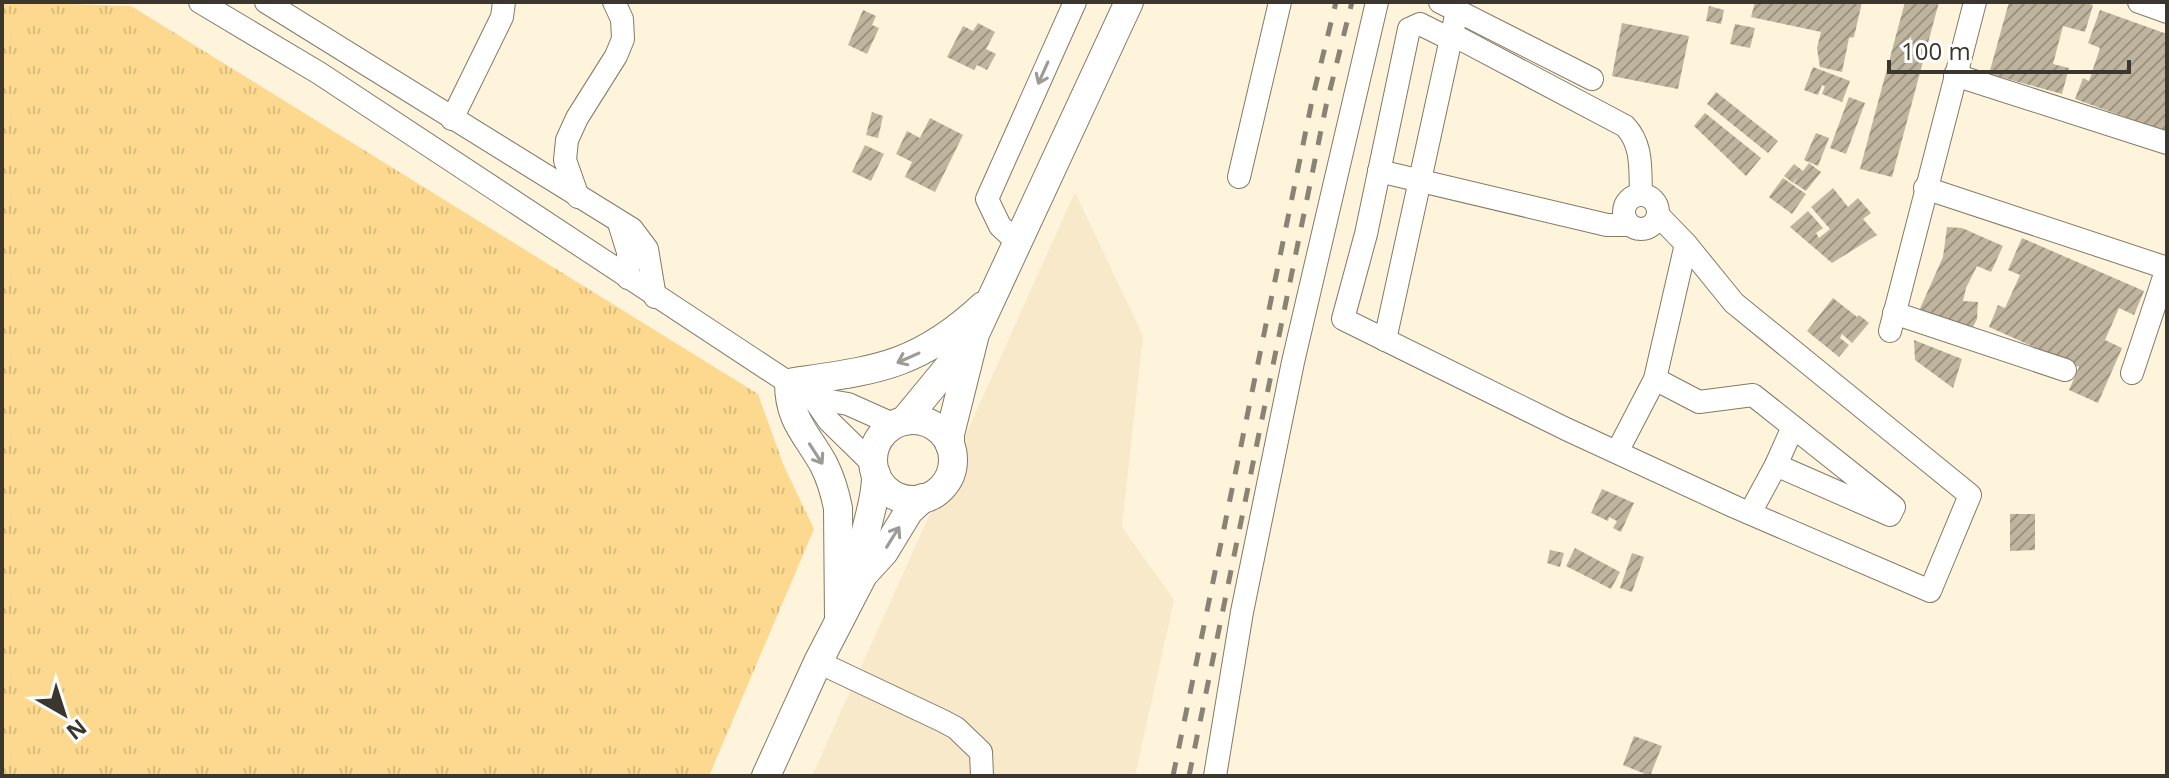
<svg xmlns="http://www.w3.org/2000/svg" width="2169" height="778" viewBox="0 0 2169 778" font-family="'Open Sans',sans-serif">
<style>
.built{fill:#f8e9ca}
.grass{fill:url(#grass-tufts)}
.building{fill:url(#building-hatch)}
.lines{fill:none;stroke-linecap:round;stroke-linejoin:round}
.minor-casing{stroke:#847a65;stroke-width:24}
.major-casing{stroke:#847a65;stroke-width:30}
.minor{stroke:#fff;stroke-width:22}
.major{stroke:#fff;stroke-width:28}
.rail{stroke:#8a8374;stroke-width:5;stroke-dasharray:14 14;stroke-linecap:butt}
.oneway{stroke:#9e9b96}
</style>
<defs>
<pattern id="grass-tufts" width="24" height="20" patternUnits="userSpaceOnUse" patternTransform="scale(2)"><rect width="24" height="20" fill="#fcd98f"/><path d="M3 7l-1-3M5 7V3M7 7l1-3M15 17l-1-3M17 17v-4M19 17l1-3" fill="none" stroke="#d9bb7c"/></pattern>
<pattern id="building-hatch" width="6" height="6" patternUnits="userSpaceOnUse" patternTransform="scale(2)"><rect width="6" height="6" fill="#bfb49d"/><path d="M-1 1l2-2M0 6l6-6M5 7l2-2" fill="none" stroke="#9c9380"/></pattern>
</defs>
<rect width="100%" height="100%" fill="#fef3db"/>
<path class="built" d="M1075,192L1143,336L1122,527L1174,600L1135,776H812Z"/>
<path class="grass" d="M2,2L131,6L758,394L783,464L814,529L709,776H2Z"/>
<g class="building">
<path d="M1755,2H1862L1854,37L1849,38L1842,72L1820,67L1817,48L1821,32L1751,17Z"/>
<path d="M1905,2H1939L1892,177L1860,169Z"/>
<path d="M2009,2H2083L2093,5L2085,32L2063,26L2053,64L2069,68L2062,94L1989,74Z"/>
<path d="M1709,6L1724,10L1721,24L1706,21Z"/>
<path d="M863,10L876,16L872,25L879,28L867,54L848,45Z"/>
<path d="M2100,10L2167,34V132L2075,99L2083,78L2089,81L2100,48L2088,43Z"/>
<path d="M978,23L995,32L986,49L996,54L987,70L977,65L974,70L947,57L963,26L973,31Z"/>
<path d="M1622,23L1689,36L1678,89L1612,76Z"/>
<path d="M1735,24L1755,28L1750,48L1730,44Z"/>
<path d="M1813,67L1850,81L1842,102L1822,94L1825,86L1822,85L1818,95L1804,90Z"/>
<path d="M1716,92L1778,141L1768,153L1707,104Z"/>
<path d="M1849,97L1865,103L1846,154L1830,148Z"/>
<path d="M872,112L883,116L878,138L866,135Z"/>
<path d="M1705,113L1761,158L1746,176L1694,126Z"/>
<path d="M930,118L963,135L935,192L905,177L912,162L896,154L907,131L920,138Z"/>
<path d="M1816,133L1829,138L1818,166L1804,160Z"/>
<path d="M865,145L884,154L871,181L852,172Z"/>
<path d="M1809,163L1821,172L1806,191L1794,183L1798,176L1793,183L1784,176L1794,164L1803,171Z"/>
<path d="M1783,178L1806,194L1792,214L1769,197Z"/>
<path d="M1833,188L1848,207L1858,198L1871,213L1863,219L1877,235L1832,263L1790,227L1808,211L1823,228L1816,233L1819,238L1830,229L1811,207Z"/>
<path d="M1947,227L1962,228L2003,246L1991,272L1977,266L1966,288L1963,301L1978,302L1977,319L1971,331L1918,313L1943,257Z"/>
<path d="M2022,238L2144,291L2134,315L2119,308L2105,340L2122,348L2098,403L2069,390L2079,367L1989,327L1998,305L2005,308L2020,275L2008,270Z"/>
<path d="M1833,298L1857,317L1859,315L1869,323L1852,343L1842,334L1840,338L1849,345L1839,357L1807,331Z"/>
<path d="M1914,340L1962,359L1953,388L1915,360Z"/>
<path d="M1602,489L1634,503L1621,532L1613,528L1617,521L1609,517L1608,521L1591,513Z"/>
<path d="M2010,514H2035V550L2010,551Z"/>
<path d="M1575,548L1620,572L1611,589L1566,566Z"/>
<path d="M1550,550L1564,553L1560,567L1547,563Z"/>
<path d="M1632,553L1644,557L1632,592L1620,588Z"/>
<path d="M1634,736L1662,746L1650,776L1623,765Z"/>
</g>
<g class="lines">
<g class="minor-casing">
<g id="minor">
<path d="M200,2L319,73L789,383L813,398L848,404L895,425"/>
<path d="M266,2L632,229L647,249L655,297"/>
<path d="M1440,2L1592,79"/>
<path d="M2139,2L2167,12"/>
<path d="M1453,35L1625,126C1643,145 1640,169 1641,194"/>
<path d="M1452,40L1420,24L1409,29L1366,234L1343,319L1566,429L1735,507L1930,591L1970,495L1734,303L1686,244L1658,215"/>
<path d="M1955,75L2167,143"/>
<path d="M452,119L502,17L504,2"/>
<path d="M1379,171L1607,225H1629"/>
<path d="M1239,177L1280,2"/>
<path d="M1925,188L2167,268"/>
<circle cx="1641" cy="212" r="17"/>
<path d="M578,197L565,160L567,140L577,118L616,56L623,39L622,19L614,2"/>
<path d="M619,223L628,252V278"/>
<path d="M1018,243L1000,226L987,199L1075,2"/>
<path d="M1894,313L2065,370"/>
<path d="M1890,331L1975,2"/>
<path d="M1385,340L1457,11"/>
<path d="M2132,373L2167,268"/>
<path d="M1655,379L1699,402L1753,395L1894,507L1890,515L1776,465"/>
<path d="M813,398L829,421L874,465"/>
<path d="M1617,452L1655,379L1686,244"/>
<path d="M1750,513L1776,465L1793,427"/>
<path d="M818,662L943,721L956,728L981,752L982,776"/>
<path d="M1215,776L1242,612L1293,362L1377,2"/>
</g>
</g>
<g class="major-casing">
<g id="major">
<circle cx="913" cy="460" r="40"/>
<path d="M904,421L974,336"/>
<path d="M950,445V434L975,334L1129,2"/>
<path d="M863,575C857,539 877,509 876,474"/>
<path d="M839,620L838,508C835,493 831,479 824,465C807,434 789,421 789,383C874,370 916,368 983,306"/>
<path d="M766,776L818,662L863,575L884,552L909,511L923,498"/>
</g>
</g>
<use href="#minor" class="minor"/>
<use href="#major" class="major"/>
<g class="rail">
<path d="M1173,776L1313,96L1336,2"/>
<path d="M1189,776L1326,106L1352,2"/>
</g>
</g>
<defs><path id="oneway-shaft" d="M-6 0H5M1.5-3L5.5 0L1.5 3" fill="none" stroke-width="1.6" stroke-linecap="round" stroke-linejoin="round" transform="scale(2)"/></defs>
<g class="oneway">
<use href="#oneway-shaft" transform="translate(1043 73) rotate(114)"/>
<use href="#oneway-shaft" transform="translate(908 358) rotate(156)"/>
<use href="#oneway-shaft" transform="translate(816 454) rotate(57)"/>
<use href="#oneway-shaft" transform="translate(893 537) rotate(-58)"/>
</g>
<rect width="2169" height="778" fill="none" stroke="#3c372e" stroke-width="8"/>
<g transform="translate(64 714) rotate(141)" stroke="#ffffff" stroke-width="6" paint-order="stroke">
<path d="M0-6L14 30L0 20L-14 30Z" fill="#3c372e"/>
<text y="-12" font-size="22" font-weight="bold" text-anchor="middle" fill="#3c372e">N</text>
</g>
<path d="M1889 60v12h240v-12" fill="none" stroke="#3c372e" stroke-width="4"/>
<text x="1901" y="60" font-size="24" fill="#3c372e" stroke="#ffffff" stroke-width="6" paint-order="stroke">100 m</text>
</svg>
